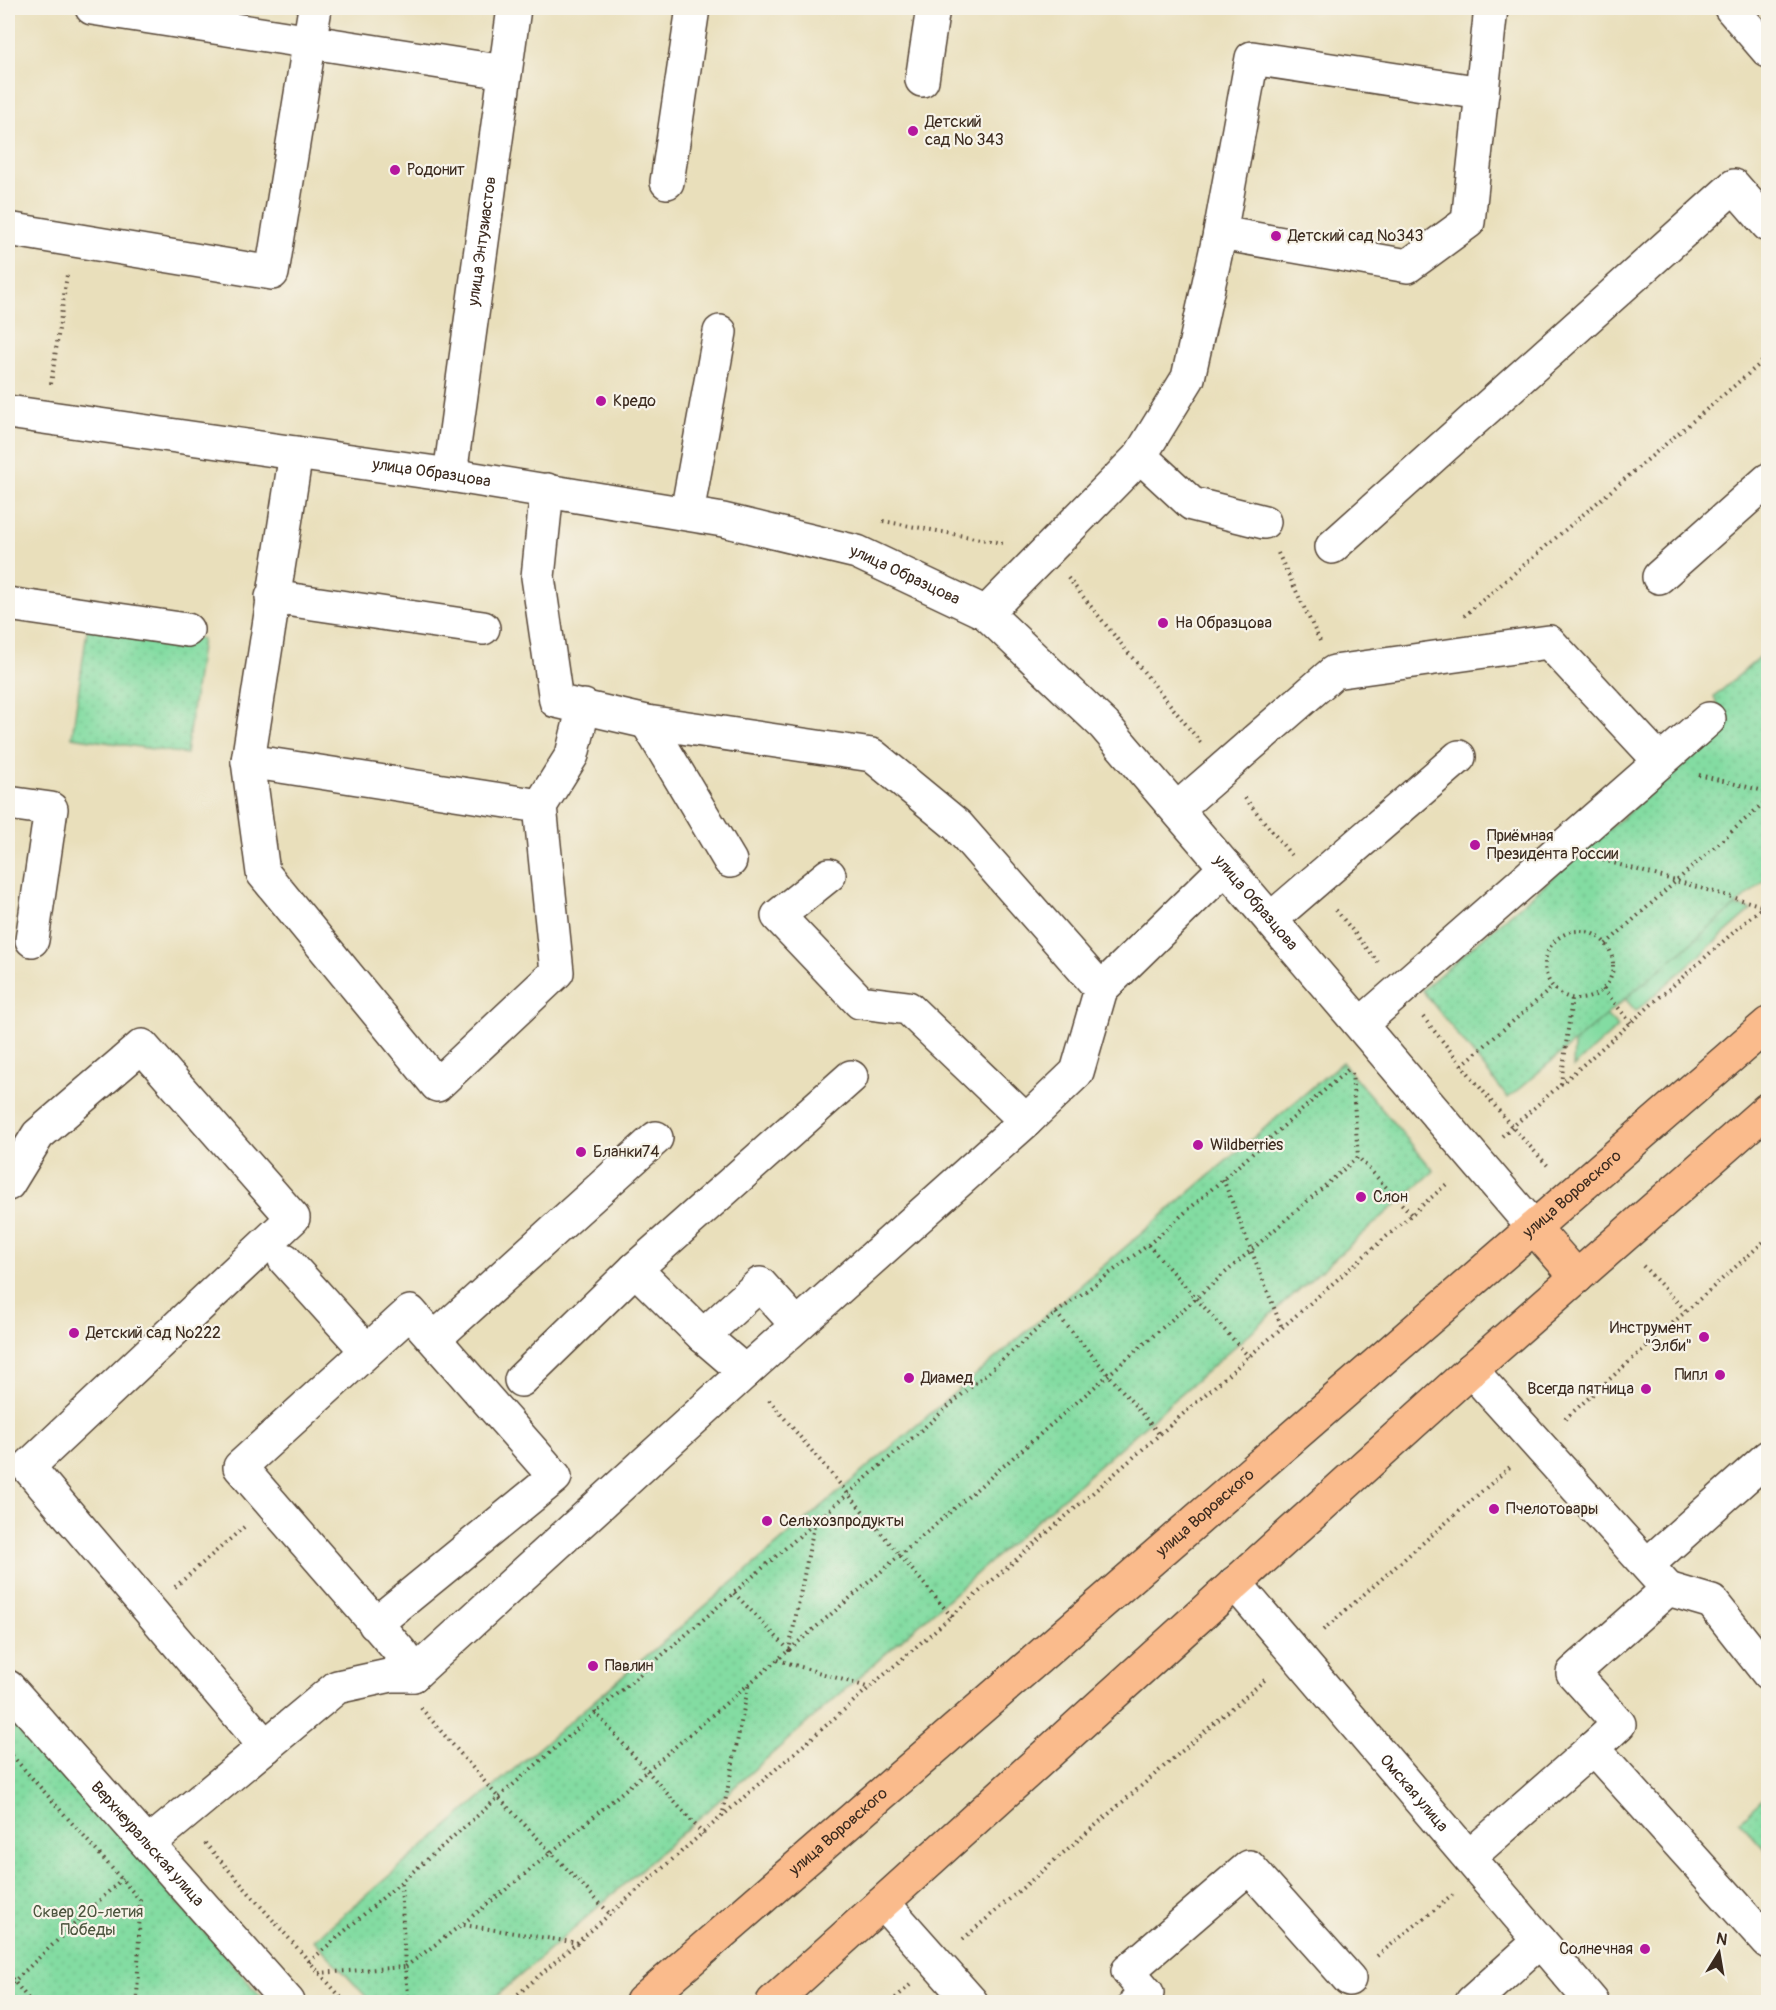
<svg xmlns="http://www.w3.org/2000/svg" width="1776" height="2010" viewBox="0 0 1776 2010" font-family="Pangolin,sans-serif">
<style>
.grass{fill:url(#grass-tufts);stroke:#5f8360;stroke-width:1.5}
.park{fill:url(#park-dots);stroke:#5f8360;stroke-width:1.5}
.lines{fill:none;stroke-linecap:round;stroke-linejoin:round}
.minor-casing{stroke:#554536;stroke-width:36}
.major-casing{stroke:#554536;stroke-width:36}
.path{stroke:#554536;stroke-width:4;stroke-dasharray:1.5 4.5;stroke-linecap:butt}
.minor{stroke:#fff;stroke-width:33}
.major{stroke:#fabb8c;stroke-width:33}
.poi-dot{fill:#b5179e;stroke:#f7f3e8;stroke-width:2}
.labels{text-anchor:middle;dominant-baseline:central;stroke-width:4.5;stroke-linejoin:round;paint-order:stroke}
.poi-label{font-size:16px;fill:#3b2a1e;stroke:#f7f3e8;text-anchor:start}
.street-label{font-size:16px;fill:#3b2a1e;stroke:#f7f3e8}
.park-label{font-size:16px;fill:#4d563f;stroke:#f7f3e8}
</style>
<defs>
<pattern id="grass-tufts" width="24" height="20" patternUnits="userSpaceOnUse" patternTransform="scale(1.5)"><rect width="24" height="20" fill="#83dca2"/><path d="M3 7l-1-3M5 7V3M7 7l1-3M15 17l-1-3M17 17v-4M19 17l1-3" fill="none" stroke="#72bd8b"/></pattern>
<pattern id="park-dots" width="8" height="8" patternUnits="userSpaceOnUse" patternTransform="scale(1.5)"><rect width="8" height="8" fill="#83dca2"/><path d="M2 2h.1M6 6h.1" fill="none" stroke="#72bd8b" stroke-width="1.8" stroke-linecap="round"/></pattern>
</defs>
<rect width="100%" height="100%" fill="#f7f3e8"/>
<filter id="ink" filterUnits="userSpaceOnUse"><feTurbulence type="fractalNoise" baseFrequency=".0167" numOctaves="2"/><feDisplacementMap in="SourceGraphic" scale="12" xChannelSelector="R" yChannelSelector="G"/><feConvolveMatrix kernelMatrix="1 2 1 2 8 2 1 2 1" color-interpolation-filters="sRGB"/></filter>
<filter id="wash" filterUnits="userSpaceOnUse"><feTurbulence type="fractalNoise" baseFrequency=".008" numOctaves="4" result="noise"/><feDisplacementMap in="SourceGraphic" scale="24" xChannelSelector="R" yChannelSelector="G"/><feGaussianBlur stdDeviation="1.35" result="paint"/><feColorMatrix in="noise" values="0 0 0 0 0 0 0 0 0 0 0 0 0 0 0 0 0 1.4 0 .05"/><feComposite in="paint" operator="in"/></filter>
<g filter="url(#wash)">
<rect width="100%" height="100%" fill="#e9dfbb"/>
<g class="grass">
<path d="M1681,890L1751,910L1636,1011L1619,992Z"/>
<path d="M1604,1013L1618,1027L1573,1067L1575,1023Z"/>
</g>
<g class="park">
<path d="M88,623L202,639L186,754L72,737Z"/>
<path d="M1768,650V878L1508,1098L1422,990L1726,728L1714,697Z"/>
<path d="M1342,1062L1434,1171L490,2002H371L314,1940Z"/>
<path d="M8,1709L266,2002H8Z"/>
<path d="M1768,1794V1853L1739,1821Z"/>
</g>
</g>
<g filter="url(#ink)">
<g class="lines">
<g class="minor-casing">
<g id="minor">
<path d="M92,8L505,72"/>
<path d="M1731,8L1768,51"/>
<path d="M922,80L933,8"/>
<path d="M667,182L693,8"/>
<path d="M8,229L272,273L315,8"/>
<path d="M1220,233L1252,58L1482,93"/>
<path id="s1" d="M8,412L450,475L723,520L857,552L986,613L1104,725L1534,1228"/>
<path d="M296,453L248,761L263,873L437,1085L557,972L540,806L572,755L584,706"/>
<path d="M1140,456L1192,504L1264,522"/>
<path id="s2" d="M450,475L514,8"/>
<path d="M687,513L720,332"/>
<path d="M1332,547L1734,186L1768,225"/>
<path d="M1659,577L1768,480"/>
<path d="M272,597L483,628"/>
<path d="M8,604L187,630"/>
<path d="M986,613L1140,456L1188,378L1220,233L1408,266L1468,222L1491,8"/>
<path d="M647,722L730,861"/>
<path d="M248,761L540,806"/>
<path d="M8,803L51,809L32,940"/>
<path d="M1177,809L1334,672L1549,642L1660,761"/>
<path d="M829,875L778,916L860,1002L908,1008L1026,1121"/>
<path d="M1271,919L1459,757"/>
<path d="M1101,989L1226,867"/>
<path d="M1361,1024L1709,719"/>
<path d="M8,1184L38,1135L142,1046L293,1218L28,1467L266,1747"/>
<path d="M285,1260L367,1351"/>
<path d="M635,1269L703,1336L745,1372"/>
<path d="M703,1336L760,1284L797,1325"/>
<path d="M434,1339L656,1138"/>
<path d="M1471,1370L1668,1589L1573,1673L1619,1724L1593,1748L1768,1942"/>
<path d="M521,1380L635,1269L851,1077"/>
<path d="M1647,1565L1768,1457"/>
<path id="s3" d="M1235,1583L1592,2002"/>
<path d="M1668,1589L1712,1602L1768,1673"/>
<path d="M375,1624L555,1477L410,1312L240,1467L403,1655L413,1675L745,1372L1026,1121L1077,1072L1101,989L957,825L872,755L647,722L556,701L538,577L547,490"/>
<path id="s4" d="M8,1687L288,2002"/>
<path d="M148,1844L337,1687L392,1675H413"/>
<path d="M1469,1857L1593,1748"/>
<path d="M883,1903L971,2002"/>
<path d="M1136,2002L1147,1993L1128,1971L1249,1867L1349,1979"/>
<path d="M1472,2002L1540,1941"/>
</g>
</g>
<g class="major-casing">
<g id="major">
<path d="M1534,1228L1577,1277"/>
<path id="s5" d="M642,2002L1768,1024"/>
<path d="M773,2002L1471,1370L1768,1109"/>
</g>
</g>
<g class="path">
<path d="M51,384L67,275"/>
<path d="M883,521L1002,543"/>
<path d="M1278,553L1320,641"/>
<path d="M1068,578L1201,743"/>
<path d="M1464,616L1768,357"/>
<path d="M1699,775L1768,792"/>
<path d="M1245,798L1291,855"/>
<path d="M1603,860L1763,906"/>
<path d="M1336,910L1378,962"/>
<circle cx="1579" cy="965" r="34"/>
<path d="M1606,944L1768,799"/>
<path d="M1603,989L1631,1023"/>
<path d="M1423,1017L1512,1127L1549,1167"/>
<path d="M1462,1065L1553,987"/>
<path d="M1352,1073L1358,1157"/>
<path d="M1561,1084L1572,998"/>
<path d="M1502,1136L1768,902"/>
<path d="M1223,1179L1282,1328"/>
<path d="M1148,1245L1249,1357"/>
<path d="M1643,1266L1686,1311"/>
<path d="M1056,1313L1160,1435"/>
<path d="M769,1400L952,1617"/>
<path d="M1565,1419L1768,1238"/>
<path d="M175,1587L244,1527"/>
<path d="M734,1593L789,1650L814,1526"/>
<path d="M1323,1630L1510,1467"/>
<path d="M778,1660L870,1688"/>
<path d="M421,1708L497,1796L611,1915"/>
<path d="M595,1712L703,1834"/>
<path d="M8,1751L140,1900L137,2002"/>
<path d="M722,1817L749,1683"/>
<path d="M205,1843L345,2002"/>
<path d="M464,1925L578,1943"/>
<path d="M963,1939L1267,1678"/>
<path d="M1377,1956L1453,1895"/>
<path d="M309,1962L1056,1313L1148,1245L1351,1067"/>
<path d="M319,1973L405,1967L401,1882"/>
<path d="M8,1974L31,2002"/>
<path d="M8,1987L122,1879"/>
<path d="M409,2002L405,1967C526,1879 636,1779 750,1683C955,1510 1156,1333 1358,1157L1412,1215"/>
<path d="M509,2002L1449,1182"/>
<path d="M891,2002L910,1985"/>
</g>
<use href="#minor" class="minor"/>
<use href="#major" class="major"/>
</g>
</g>
<g class="poi-dot">
<circle cx="913" cy="131" r="6"/>
<circle cx="395" cy="170" r="6"/>
<circle cx="1276" cy="236" r="6"/>
<circle cx="601" cy="401" r="6"/>
<circle cx="1163" cy="623" r="6"/>
<circle cx="1475" cy="845" r="6"/>
<circle cx="1198" cy="1145" r="6"/>
<circle cx="581" cy="1152" r="6"/>
<circle cx="1361" cy="1197" r="6"/>
<circle cx="74" cy="1333" r="6"/>
<circle cx="1704" cy="1337" r="6"/>
<circle cx="1720" cy="1375" r="6"/>
<circle cx="909" cy="1378" r="6"/>
<circle cx="1646" cy="1389" r="6"/>
<circle cx="1494" cy="1509" r="6"/>
<circle cx="767" cy="1521" r="6"/>
<circle cx="593" cy="1666" r="6"/>
<circle cx="1645" cy="1949" r="6"/>
</g>
<g class="labels">
<g class="poi-label">
<text x="925" y="122">Детский<tspan x="925" dy="18">сад № 343</tspan></text>
<text x="407" y="170">Родонит</text>
<text x="1288" y="236">Детский сад №343</text>
<text x="613" y="401">Кредо</text>
<text x="1175" y="623">На Образцова</text>
<text x="1487" y="836">Приёмная<tspan x="1487" dy="18">Президента России</tspan></text>
<text x="1210" y="1145">Wildberries</text>
<text x="593" y="1152">Бланки74</text>
<text x="1373" y="1197">Слон</text>
<text x="1692" y="1328" text-anchor="end">Инструмент<tspan x="1692" dy="18">"Элби"</tspan></text>
<text x="86" y="1333">Детский сад №222</text>
<text x="1708" y="1375" text-anchor="end">Пипл</text>
<text x="921" y="1378">Диамед</text>
<text x="1634" y="1389" text-anchor="end">Всегда пятница</text>
<text x="1506" y="1509">Пчелотовары</text>
<text x="779" y="1521">Сельхозпродукты</text>
<text x="605" y="1666">Павлин</text>
<text x="1633" y="1949" text-anchor="end">Солнечная</text>
</g>
<g class="street-label">
<text stroke="none"><textPath href="#s2" startOffset="236">улица Энтузиастов</textPath></text>
<text stroke="none"><textPath href="#s1" startOffset="428">улица Образцова</textPath></text>
<text stroke="none"><textPath href="#s1" startOffset="914">улица Образцова</textPath></text>
<text stroke="none"><textPath href="#s1" startOffset="1400">улица Образцова</textPath></text>
<text stroke="none"><textPath href="#s5" startOffset="1232">улица Воровского</textPath></text>
<text stroke="none"><textPath href="#s5" startOffset="746">улица Воровского</textPath></text>
<text stroke="none"><textPath href="#s3" startOffset="276">Омская улица</textPath></text>
<text stroke="none"><textPath href="#s5" startOffset="260">улица Воровского</textPath></text>
<text stroke="none"><textPath href="#s4" startOffset="210">Верхнеуральская улица</textPath></text>
</g>
<g class="park-label">
<text x="88" y="1912">Сквер 20-летия<tspan x="88" dy="18">Победы</tspan></text>
</g>
</g>
<rect width="1776" height="2010" fill="none" stroke="#f7f3e8" stroke-width="30"/>
<g transform="translate(1719 1953) rotate(11)" stroke="#f7f3e8" stroke-width="4.5" paint-order="stroke">
<path d="M0-4.5L10 22L0 15L-10 22Z" fill="#3b2a1e"/>
<text y="-9" font-size="16" font-weight="bold" text-anchor="middle" fill="#3b2a1e">N</text>
</g>
</svg>
